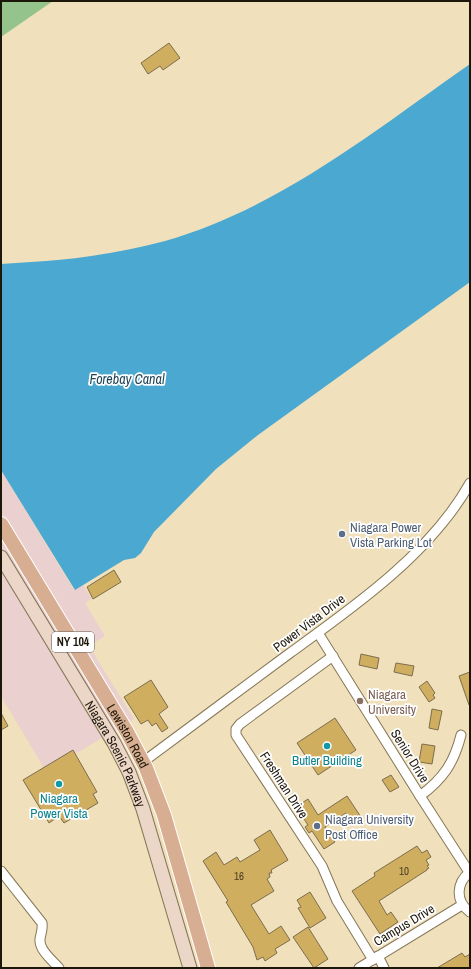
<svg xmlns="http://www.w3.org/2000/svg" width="471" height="969" viewBox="0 0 471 969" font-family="'Archivo Narrow',sans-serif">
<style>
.industrial{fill:#ebd0d0}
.green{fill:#95c38c}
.water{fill:#4ba8d0}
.building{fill:#d0ae60;stroke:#7c6d4d}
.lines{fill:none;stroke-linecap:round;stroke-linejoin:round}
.minor-casing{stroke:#857757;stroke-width:11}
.secondary-casing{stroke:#857757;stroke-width:15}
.primary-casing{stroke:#fff;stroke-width:16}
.minor{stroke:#fff;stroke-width:9}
.secondary{stroke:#ebd6c8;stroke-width:13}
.primary{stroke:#d7ae91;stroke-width:14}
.service-dot{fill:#5c6f8a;stroke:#fff;stroke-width:1.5}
.education-dot{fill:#8d6e63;stroke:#fff;stroke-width:1.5}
.culture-dot{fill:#0f9aa8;stroke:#fff;stroke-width:1.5}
.labels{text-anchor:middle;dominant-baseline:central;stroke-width:3.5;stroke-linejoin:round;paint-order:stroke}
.number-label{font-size:11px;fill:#4a3d20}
.shield{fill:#fff;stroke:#615d54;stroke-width:1}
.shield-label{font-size:12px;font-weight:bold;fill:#1d170a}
.service-label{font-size:13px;fill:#4e5e75;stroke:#fff;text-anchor:start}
.street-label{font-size:13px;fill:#1d170a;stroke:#fff}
.education-label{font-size:13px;fill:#785e54;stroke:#fff;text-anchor:start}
.culture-label{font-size:13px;fill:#0d838f;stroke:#fff}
.water-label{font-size:14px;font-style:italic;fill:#1d4557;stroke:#fff}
</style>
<rect width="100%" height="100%" fill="#f0e0bc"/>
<path class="industrial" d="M1,470L74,590L83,585L92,599L85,603L105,636L89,646L134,719L75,754L44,768L1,696Z"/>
<path class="green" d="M1,1H53L1,37Z"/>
<path class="water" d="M470,64V282L258,435L216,469L154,532L141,553L135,558L124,560L75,590L1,470V264C16,263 31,262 46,261C86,258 127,251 165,241C280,208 374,131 470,64Z"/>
<g class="building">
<path d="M169,43L180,58L163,70L160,66L148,74L141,63Z"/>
<path d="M114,570L121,582L93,599L87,587Z"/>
<path d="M361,654L379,658L377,669L359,665Z"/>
<path d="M396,663L414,666L412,676L394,672Z"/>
<path d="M470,672V705H469L459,676Z"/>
<path d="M151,680L168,707L159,714L168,728L162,732L156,723L152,726L148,720L141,724L124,697Z"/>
<path d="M427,681L435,693L433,695L435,698L429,702L419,687Z"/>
<path d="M432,709L442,711L438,730L429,728Z"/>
<path d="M1,713L8,726L1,730Z"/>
<path d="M335,718L356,750L318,775L297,743Z"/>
<path d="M422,744L435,746L432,764L419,762Z"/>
<path d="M73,750L97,792L93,794L98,803L64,823L59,816L49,823L23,780Z"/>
<path d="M391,775L399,787L390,792L382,780Z"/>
<path d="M347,796L361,817L353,823L346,813L325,827L335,842L324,849L312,831L309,833L305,827L308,825L296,807L308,799L318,815Z"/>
<path d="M270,830L288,860L271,870L272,873H269L270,877L267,879L274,891L251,905L269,934L281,926L290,940L275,949L277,953L265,961L263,957L257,960L253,947L226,902L228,901L203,861L216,852L224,865L237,857L240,862L260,850L254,840Z"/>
<path d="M417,846L422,853L427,850L431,857L426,860L429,865L427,866L429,868L427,869V870L379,901L387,915L391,912L398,922L380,934L352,891L375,876L374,873Z"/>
<path d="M310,892L326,918L310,928L298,908L301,907L297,900Z"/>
<path d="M308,927L328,959L314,968L293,937Z"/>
<path d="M462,953L465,957L470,954V968H437Z"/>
</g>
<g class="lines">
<g class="minor-casing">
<g id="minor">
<path d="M318,633L420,796L469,872"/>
<path d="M333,656L240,724L236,729V735L322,866L337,901L373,960"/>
<path d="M143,762C192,726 241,689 290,653C354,607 431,553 470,483"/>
<path d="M420,796C443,779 454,763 461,735"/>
<path d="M1,871L42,923C43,929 41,933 40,939C39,950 52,960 59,968"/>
<path d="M470,872C456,883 455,901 470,912"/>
<path d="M378,956L384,968"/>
<path d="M359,968L462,905"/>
</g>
</g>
<g class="secondary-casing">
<g id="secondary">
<path id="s1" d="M1,557L114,743L129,772L143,809L190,968"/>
</g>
</g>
<g class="primary-casing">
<g id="primary">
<path id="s2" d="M1,524L127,732L146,768L164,815L208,968"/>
</g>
</g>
<use href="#minor" class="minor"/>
<use href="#secondary" class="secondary"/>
<use href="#primary" class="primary"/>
</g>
<g class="service-dot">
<circle cx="342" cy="534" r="4"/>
<circle cx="317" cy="826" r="4"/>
</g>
<circle class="education-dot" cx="360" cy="701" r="4"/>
<g class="culture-dot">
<circle cx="327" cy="746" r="4"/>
<circle cx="59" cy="784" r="4"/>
</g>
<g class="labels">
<g class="number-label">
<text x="404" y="871">10</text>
<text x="239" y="876">16</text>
</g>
<rect class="shield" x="52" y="632" width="42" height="20" rx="3"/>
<g class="shield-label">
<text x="73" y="642">NY 104</text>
</g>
<g class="service-label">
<text x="350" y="527">Niagara Power<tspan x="350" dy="15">Vista Parking Lot</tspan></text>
<text x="325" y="819">Niagara University<tspan x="325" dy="15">Post Office</tspan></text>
</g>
<g class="street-label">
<text transform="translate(309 623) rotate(-37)">Power Vista Drive</text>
<text stroke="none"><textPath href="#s2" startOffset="247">Lewiston Road</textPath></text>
<text stroke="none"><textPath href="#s1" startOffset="228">Niagara Scenic Parkway</textPath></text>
<text transform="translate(410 756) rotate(58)">Senior Drive</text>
<text transform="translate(284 785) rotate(57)">Freshman Drive</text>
<text transform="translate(404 925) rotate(-31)">Campus Drive</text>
</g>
<g class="education-label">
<text x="368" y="694">Niagara<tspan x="368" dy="15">University</tspan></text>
</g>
<g class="culture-label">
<text x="327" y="760">Butler Building</text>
<text x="59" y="798">Niagara<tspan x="59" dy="15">Power Vista</tspan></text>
</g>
<g class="water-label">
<text x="127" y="379">Forebay Canal</text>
</g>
</g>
<rect width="471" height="969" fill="none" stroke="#1d170a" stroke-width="4"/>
</svg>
